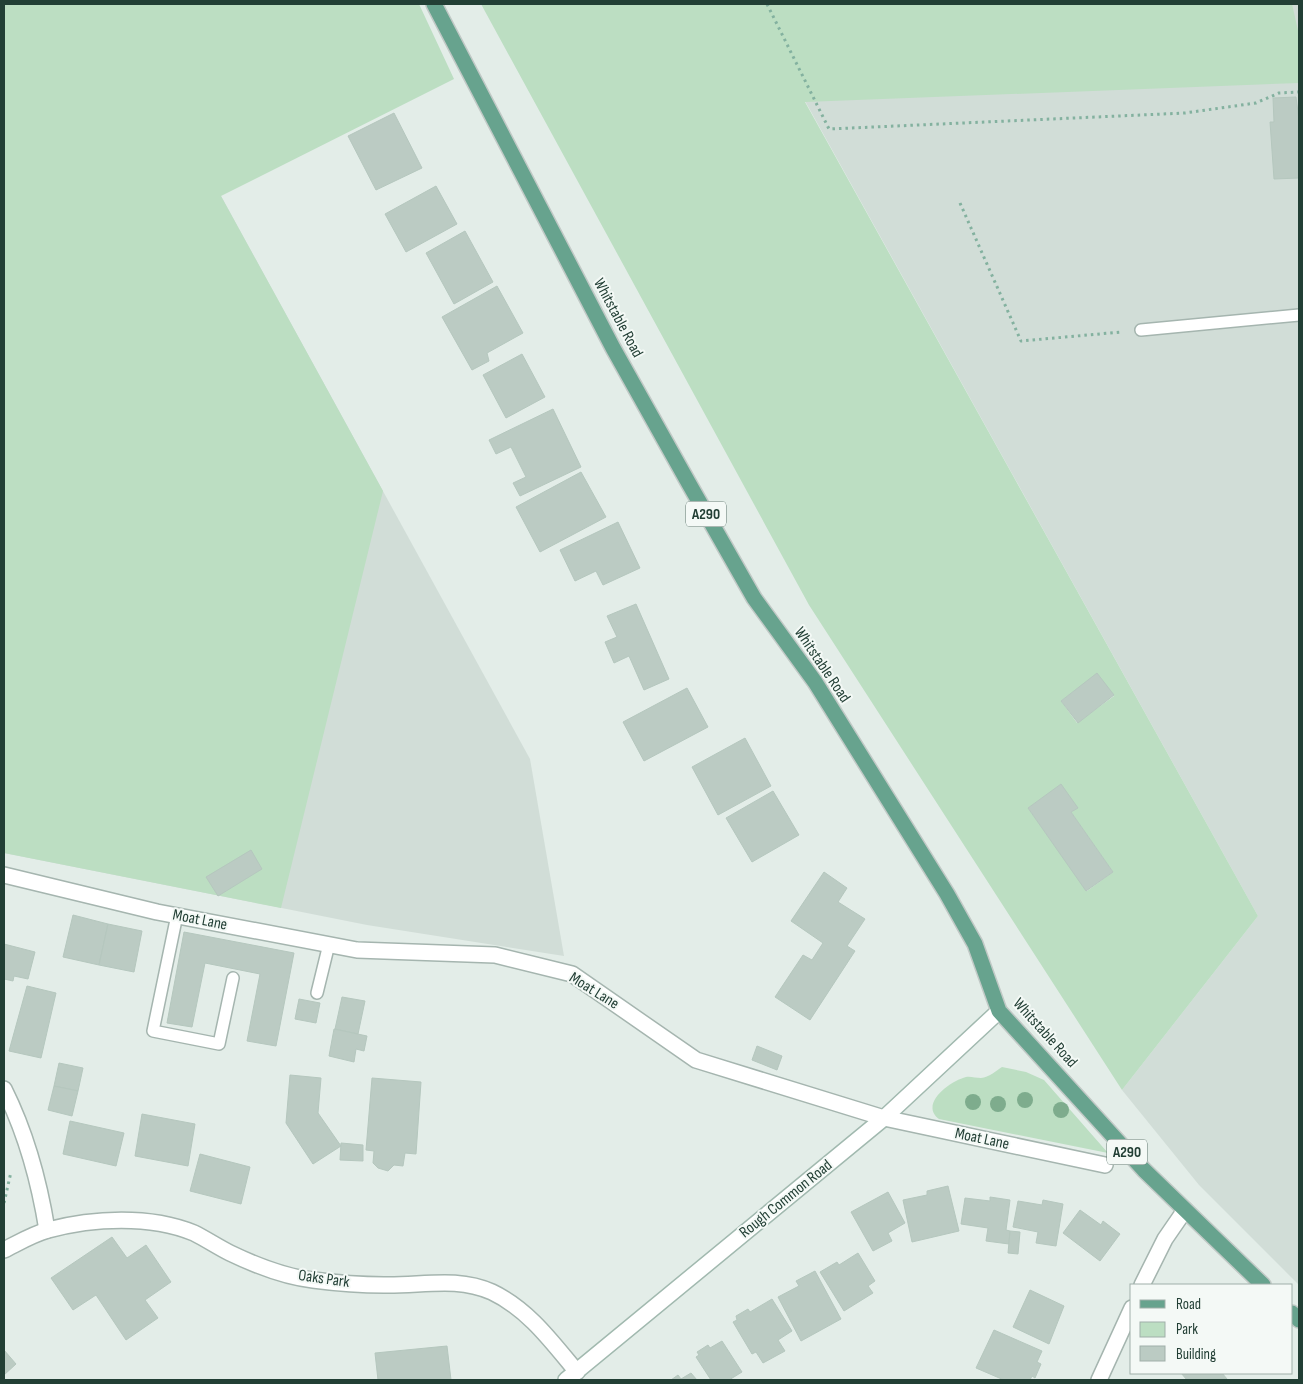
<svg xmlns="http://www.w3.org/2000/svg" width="1303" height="1384" viewBox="0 0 1303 1384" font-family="'Sofia Sans Condensed',sans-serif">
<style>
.built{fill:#d1ddd7}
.green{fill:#bcdec2;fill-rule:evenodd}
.building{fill:#bbcbc3;stroke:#b5c7be}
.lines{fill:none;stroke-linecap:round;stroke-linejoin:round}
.lane-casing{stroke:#a5b5af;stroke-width:14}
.street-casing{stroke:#a5b5af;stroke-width:18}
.secondary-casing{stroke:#a1b9af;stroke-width:18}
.primary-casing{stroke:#c1c9c6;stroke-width:18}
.path{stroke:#83b19f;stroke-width:3;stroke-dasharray:2.5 4;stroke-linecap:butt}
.lane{stroke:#fff;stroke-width:11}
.street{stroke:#fff;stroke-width:15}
.secondary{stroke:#fff;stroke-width:15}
.primary{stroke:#67a38e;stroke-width:15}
.tree{fill:#7eac8d}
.labels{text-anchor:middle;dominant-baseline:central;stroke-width:4;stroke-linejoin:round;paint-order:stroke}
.shield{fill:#f4f9f6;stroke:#61776f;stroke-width:1}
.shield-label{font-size:15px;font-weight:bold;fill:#223f35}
.street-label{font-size:16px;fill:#223f35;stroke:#f4f9f6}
</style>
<rect width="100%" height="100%" fill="#e3ede8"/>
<g class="built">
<path d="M756,4H1299V1285L1199,1185L1122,1090L1258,916L805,101Z"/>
<path d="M221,196L530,759L564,956L367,925L4,853V197Z"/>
</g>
<g class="green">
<path d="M4,4H419L454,79L221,196L383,491L281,908L4,853Z"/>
<path d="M481,4H1292L1299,35V83L805,102L1258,916L1122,1090L809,605ZM1097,674L1114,696L1077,723L1061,701ZM1061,785L1077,808L1071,812L1113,872L1087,891L1028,808Z"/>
<path d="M1002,1067L1026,1072L1044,1080L1108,1153L939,1119C919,1104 950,1081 966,1077C970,1076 976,1078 981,1078C989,1077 996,1071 1002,1067Z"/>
</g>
<g class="building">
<path d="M1296,97L1299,120V178L1274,179L1270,122H1274L1273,98Z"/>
<path d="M394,113L422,168L376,190L348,136Z"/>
<path d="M436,186L457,224L406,252L385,214Z"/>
<path d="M465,231L493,282L454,304L426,253Z"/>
<path d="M497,286L523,333L487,353L489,361L472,370L442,317Z"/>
<path d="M522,354L545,397L506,418L483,375Z"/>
<path d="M553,409L581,467L520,496L513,483L526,477L511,447L496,454L489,440Z"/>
<path d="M581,472L606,517L540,552L516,507Z"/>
<path d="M618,522L640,568L603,585L596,571L575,581L560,550Z"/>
<path d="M636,604L669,679L644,690L629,656L614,663L605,642L617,637L607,616Z"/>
<path d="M1097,673L1114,695L1078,723L1061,701Z"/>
<path d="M687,688L708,727L644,761L623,722Z"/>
<path d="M745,738L771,786L718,815L692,767Z"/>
<path d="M1061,784L1078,808L1071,812L1113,872L1086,891L1028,808Z"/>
<path d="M773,791L799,835L752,862L726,818Z"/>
<path d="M251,850L262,869L218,896L206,877Z"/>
<path d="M824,872L847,888L838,902L865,919L847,946L855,951L810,1020L775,997L803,955L812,960L823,943L791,921Z"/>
<path d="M73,915L108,924L99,965L63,957Z"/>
<path d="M108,924L142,931L134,972L99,965Z"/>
<path d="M184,932L294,953L276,1046L247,1041L260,974L205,963L192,1027L167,1023Z"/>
<path d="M4,944L35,952L28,979L14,976L13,981L4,979Z"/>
<path d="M27,986L56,993L41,1058L9,1051Z"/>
<path d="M342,997L365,1001L358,1034L335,1029Z"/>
<path d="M299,999L320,1003L316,1023L295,1019Z"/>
<path d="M334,1029L367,1036L364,1051L356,1049L354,1062L329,1056Z"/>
<path d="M757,1046L782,1056L777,1070L752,1060Z"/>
<path d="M59,1063L83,1068L78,1091L54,1086Z"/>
<path d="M290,1075L321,1078L318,1113L341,1146L313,1164L286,1123Z"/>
<path d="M372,1078L421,1082L416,1154L405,1153L403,1166L394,1165L388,1171L378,1168L373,1163L374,1151L366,1150Z"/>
<path d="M54,1086L78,1091L72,1116L48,1110Z"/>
<path d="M142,1114L195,1124L188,1166L135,1156Z"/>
<path d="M70,1121L124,1133L116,1166L63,1154Z"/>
<path d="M341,1143L363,1145V1161L340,1160Z"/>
<path d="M200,1154L250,1167L241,1204L190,1191Z"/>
<path d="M948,1186L959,1231L912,1242L903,1200L927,1195V1191Z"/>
<path d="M888,1192L905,1223L888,1233L892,1241L873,1251L851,1212Z"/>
<path d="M990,1197L1010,1200L1006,1230L1010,1231L1009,1244L986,1241L988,1228L961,1224L965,1198L990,1201Z"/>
<path d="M1043,1200L1063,1204L1056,1246L1036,1243L1038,1232L1013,1227L1018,1201L1042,1205Z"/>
<path d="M1080,1210L1101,1225L1103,1221L1120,1234L1100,1261L1063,1233Z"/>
<path d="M1010,1231L1020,1232L1018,1254L1008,1253Z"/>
<path d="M112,1237L127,1258L146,1245L171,1282L145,1300L158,1318L126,1340L96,1295L73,1310L51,1278Z"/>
<path d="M858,1253L875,1281L868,1286L873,1293L844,1311L820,1272L837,1262L839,1265Z"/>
<path d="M815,1271L841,1319L801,1341L778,1297L799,1286L796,1281Z"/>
<path d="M1030,1290L1064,1306L1049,1344L1013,1327Z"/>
<path d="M772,1299L792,1331L778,1340L785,1351L763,1363L756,1352L752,1354L733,1322L737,1320L736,1316L748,1309L750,1312Z"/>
<path d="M994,1330L1042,1351L1037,1362L1041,1364L1035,1378L1032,1376L1030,1380H1004L976,1368Z"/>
<path d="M722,1341L742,1372L729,1380H711L696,1357L699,1355L697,1352L708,1345L710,1348Z"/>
<path d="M447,1346L451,1380H378L375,1353Z"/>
<path d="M4,1350L16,1364L4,1375Z"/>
<path d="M691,1373L697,1380H671L678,1375L681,1379Z"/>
<path d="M1181,1373H1222L1227,1379L1187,1380Z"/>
</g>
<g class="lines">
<g class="lane-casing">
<g id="lane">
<path d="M1141,330L1299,315"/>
<path d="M177,915L153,1031L219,1044L233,978"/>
<path d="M317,993L329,944"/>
</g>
</g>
<g class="street-casing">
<g id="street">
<path d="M4,875L157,912L357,950L495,955L572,974L696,1060L884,1118L1105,1165"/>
<path d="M4,1089C27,1135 39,1180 47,1230"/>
<path d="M4,1250C18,1243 33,1234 48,1230C93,1218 150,1215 194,1233C206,1239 218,1247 230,1253C255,1265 285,1277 313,1280C336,1283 361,1285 384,1285C421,1286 457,1276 492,1292C528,1309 552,1342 577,1372"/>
<path d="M1142,1285L1165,1239L1185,1210"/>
<path d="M1099,1380L1132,1308"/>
</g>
</g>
<g class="secondary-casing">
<path id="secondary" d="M566,1380L884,1118L999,1011"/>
</g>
<g class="primary-casing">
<g id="primary">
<path d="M434,4L613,348L688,482L754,598L815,682L947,894L975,944L999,1011L1144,1170L1263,1285"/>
<path d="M1292,1313L1299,1320"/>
</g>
</g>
<g class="path">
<path d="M767,4L829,129L1185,113L1256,103L1279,93L1299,92"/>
<path d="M960,203L1021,341L1121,332"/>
<path d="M4,1203L11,1172"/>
</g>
<use href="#lane" class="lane"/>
<use href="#street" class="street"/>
<use href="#secondary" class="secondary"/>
<use href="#primary" class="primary"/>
</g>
<g class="tree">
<circle cx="1025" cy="1100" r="8"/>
<circle cx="973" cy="1102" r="8"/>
<circle cx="998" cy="1104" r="8"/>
<circle cx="1061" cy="1110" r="8"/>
</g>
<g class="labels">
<g class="shield">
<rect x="686" y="501.5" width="40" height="25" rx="4"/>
<rect x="1107" y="1139.5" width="40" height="25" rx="4"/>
</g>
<g class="shield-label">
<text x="706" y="514">A290</text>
<text x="1127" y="1152">A290</text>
</g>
<g class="street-label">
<text transform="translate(618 318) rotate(62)">Whitstable Road</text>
<text transform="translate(822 665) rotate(56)">Whitstable Road</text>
<text transform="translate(200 920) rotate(11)">Moat Lane</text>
<text transform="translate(594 991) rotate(32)">Moat Lane</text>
<text transform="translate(1045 1033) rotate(48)">Whitstable Road</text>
<text transform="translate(982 1139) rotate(12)">Moat Lane</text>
<text transform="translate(786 1199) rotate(-39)">Rough Common Road</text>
<text transform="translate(324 1279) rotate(8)">Oaks Park</text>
</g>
</g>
<rect width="1303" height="1384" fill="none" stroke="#223f35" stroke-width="10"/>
<rect x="1130" y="1284" width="162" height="90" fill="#f4f9f6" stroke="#a0afa9"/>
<rect x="1140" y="1300" width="25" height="8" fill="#67a38e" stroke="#a0afa9"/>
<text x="1176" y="1309" font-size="15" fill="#223f35">Road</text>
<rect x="1140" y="1322" width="25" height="15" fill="#bcdec2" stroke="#a0afa9"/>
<text x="1176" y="1334" font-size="15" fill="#223f35">Park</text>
<rect x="1140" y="1346" width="25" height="15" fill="#bbcbc3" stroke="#a0afa9"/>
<text x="1176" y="1359" font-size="15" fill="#223f35">Building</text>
</svg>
